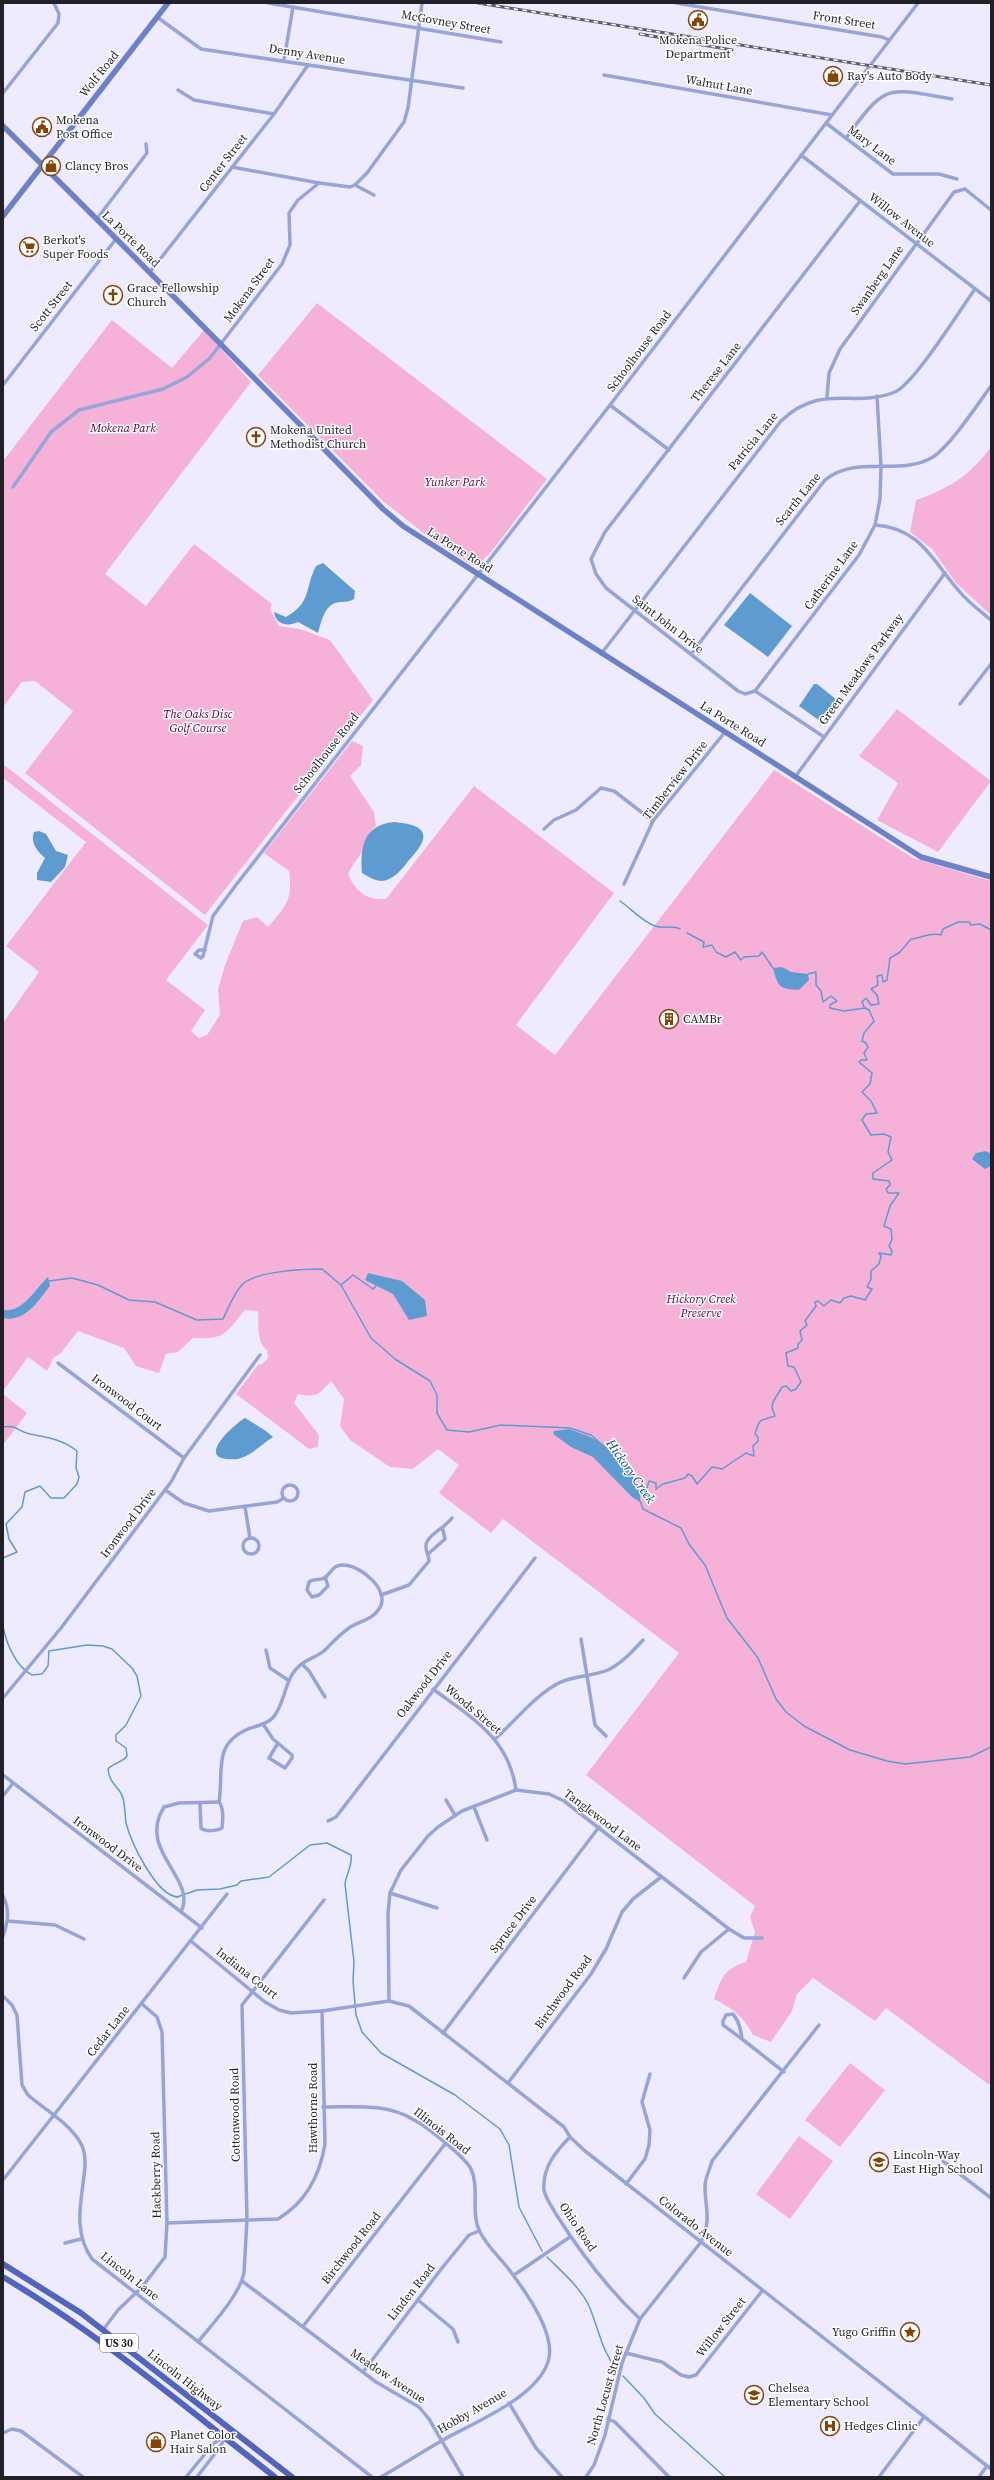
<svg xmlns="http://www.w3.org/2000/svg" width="994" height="2480" viewBox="0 0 994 2480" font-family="'Source Serif 4',serif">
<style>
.green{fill:#f6b1d9}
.water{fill:#5e9bd0}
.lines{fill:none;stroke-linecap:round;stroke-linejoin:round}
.stream{stroke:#5e9bd0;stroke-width:1.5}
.street{stroke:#96a5d6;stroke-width:3.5}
.secondary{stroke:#6c81c7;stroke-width:5.5}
.primary{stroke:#5065bb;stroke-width:6}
.rail-casing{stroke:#605d6a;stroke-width:3}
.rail{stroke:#fff;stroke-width:1.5;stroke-dasharray:4.5;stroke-linecap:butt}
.labels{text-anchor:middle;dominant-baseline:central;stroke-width:3;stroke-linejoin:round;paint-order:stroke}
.shield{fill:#fff;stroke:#646268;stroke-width:1}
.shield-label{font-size:11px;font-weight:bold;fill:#211f28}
.street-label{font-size:12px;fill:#211f28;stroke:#fff}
.poi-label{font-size:12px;fill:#211f28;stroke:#fff;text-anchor:start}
.park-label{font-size:12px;font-style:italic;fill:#56003e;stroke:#fff}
.water-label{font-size:13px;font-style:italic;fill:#004b7c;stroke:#fff}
</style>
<rect width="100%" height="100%" fill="#efebff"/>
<g class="green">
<path d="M317,303L547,479L491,552L478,565H472L430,538L384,502L258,375Z"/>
<path d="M112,320L172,368L204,330L251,382L105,574L146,606L194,544L272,604L270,609L279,626L300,629L330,640L373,700L205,915L25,773L73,711L35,681L22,682L3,707V461Z"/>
<path d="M991,447V615L956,583L932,549L910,532L916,500C948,489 971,475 991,447Z"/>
<path d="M897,709L991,781L938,852L877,820L898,783L859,756Z"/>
<path d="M352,741L363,746L361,765L350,776L374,812L376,826C365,835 368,842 362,852C357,860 352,865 348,874C356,892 366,900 386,899L474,786L614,893L516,1025L555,1055L774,770L913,858L991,881V2083L988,2084L886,2008L875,2021L813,1978L797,1994L792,2011L771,2042L753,2035C743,2016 732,2008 714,1999C721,1978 724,1969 746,1962L755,1932L750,1917L755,1906L586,1775L679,1653L503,1519L491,1533L439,1493L459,1465L438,1449L413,1469L390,1467L350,1440L340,1426L344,1399L331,1381C319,1394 318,1398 298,1394L294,1403L319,1435L318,1447L309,1449L236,1394L258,1365L262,1364L268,1358L267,1350C256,1342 259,1324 258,1311L245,1310C226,1333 225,1340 193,1338L178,1352L166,1354L159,1373L136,1366L124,1348L78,1331L60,1354L54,1357L47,1371L28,1357L3,1391V1023L39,972L6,946L86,842L3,778V764L208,925L166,980L205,1010L191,1031L199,1038L207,1035L220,1015L218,989L225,965L243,921L257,917L268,927C286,906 293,900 289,871L264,853Z"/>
<path d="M3,1394L27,1413L3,1445Z"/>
<path d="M850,2063L885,2090L840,2147L805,2120Z"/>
<path d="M799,2136L833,2161L790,2219L756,2194Z"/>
</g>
<g class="water">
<path d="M323,563L355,591L354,599C348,603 342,601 335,603C324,607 321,623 318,633L298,622C288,627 276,625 274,612L286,617C312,602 304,590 316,566Z"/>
<path d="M750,593L792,626L768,657L724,625Z"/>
<path d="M814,684H817L837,700L820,721L799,706Z"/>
<path d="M394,822C428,825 432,836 409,860C402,869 394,880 382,881C375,881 369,877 362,873C360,846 364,825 394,822Z"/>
<path d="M39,831L46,834L56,851L68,855L65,867L51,882L37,880V873L45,858C38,852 30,843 34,832Z"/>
<path d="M782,967L791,972L808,974L809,980L799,990C779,989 778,987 773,968Z"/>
<path d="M986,1151L991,1154V1166L985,1169L972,1159L976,1153Z"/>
<path d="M368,1273L402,1281L425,1300L427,1316L409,1320L393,1294L365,1280Z"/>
<path d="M48,1277L50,1286C38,1301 25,1323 3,1318V1310C23,1313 35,1289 48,1277Z"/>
<path d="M245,1418L266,1431L273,1437C262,1444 253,1454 241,1458C237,1460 231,1459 226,1459C198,1456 236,1423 245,1418Z"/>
<path d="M569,1429C576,1432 585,1434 592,1438C611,1448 644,1478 640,1502L632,1497L593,1457L571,1447L553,1434L554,1431Z"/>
</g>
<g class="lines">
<g class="stream">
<path d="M620,901C632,909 641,921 655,926C663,929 672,925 680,929"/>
<path d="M687,933L704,942L703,947L712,945L716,952L726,957L735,952L741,960L744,957L759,956L762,952L773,968"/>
<path d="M864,1007L862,1002L866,998L871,1005L879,1004L877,995L871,989L878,985L877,976L882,975L883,982L887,980L890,958L900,952L911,939C922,938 930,932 941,935L943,929L958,922H969L971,925L980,924L991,930"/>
<path d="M49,1281L72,1278L98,1285L129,1300L155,1302L197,1320L223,1319C228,1309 233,1295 241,1286C253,1271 304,1269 322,1269L341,1285L371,1338L395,1359L430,1381L437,1395V1413L447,1430L469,1432L501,1425L570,1428L591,1435L607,1449"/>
<path d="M341,1285L353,1275L373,1289L376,1286"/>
<path d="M3,1427C18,1425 17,1431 30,1434C48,1438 62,1439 77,1451L76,1468L79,1477L77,1484L64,1498H51L40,1486L25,1492L22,1507L6,1524L9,1539L17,1552L3,1558"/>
<path d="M639,1490L647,1488L649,1481L656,1483V1489L663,1484L685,1478L688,1474L692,1476L697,1484L712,1467L722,1469L746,1453L754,1456L753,1446L758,1441V1437L755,1434C760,1417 760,1421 775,1416L772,1408L773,1402L782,1387L786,1386L791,1391L796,1389L801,1382L794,1367L788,1366L786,1353L798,1348V1344L802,1340L800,1331L807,1325L805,1321L816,1306L815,1302L818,1301L824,1306L831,1300L840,1303L844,1298L851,1296L865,1300L872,1289L867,1287L871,1279V1271L879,1264L881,1256L879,1253L891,1255L892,1251L889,1246L892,1239L891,1229L884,1226L890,1206L899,1193H888L886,1189L890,1185L889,1181L873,1179V1173L892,1160L888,1152L891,1137L884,1134L871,1135L862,1120L866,1114L877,1113L871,1101L862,1092L870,1084L872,1073L859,1062L861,1060H867L864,1053L868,1047L866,1043L862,1041L864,1033L874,1021L869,1010L865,1008L844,1011L830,1008V1005L837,1001L831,996L823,1002L821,991L816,985V972L808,974"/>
<path d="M640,1501L643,1509L681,1528L689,1544L705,1565L727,1618L758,1658L776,1699L786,1712L804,1726L850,1750L887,1761L905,1764L970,1757L991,1747"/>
<path d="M3,1626C6,1643 16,1667 32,1675L42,1674L48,1666L49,1651L87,1645L103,1646L112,1649L132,1668L137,1676L141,1696L126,1725L116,1735V1741L126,1748L127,1756C122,1763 113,1763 108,1769C110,1786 119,1785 123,1798C125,1806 125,1815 126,1823C131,1842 156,1896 178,1897"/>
<path d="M177,1897L197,1890L220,1889L237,1885L241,1881L269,1877L310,1845L327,1843L351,1855C353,1865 346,1874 345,1884L354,1962L353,1981L356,2015L362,2032L381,2053L455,2095L500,2129L509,2145L519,2207L542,2251"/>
<path d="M547,2257C561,2271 581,2288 589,2306C599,2329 601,2350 617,2370"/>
<path d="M623,2376L644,2398L655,2414L725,2477"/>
</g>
<g class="street">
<path d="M268,3L501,42"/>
<path d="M676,3L882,37L889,40"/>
<path d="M157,17L201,49L463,88"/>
<path d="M284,60L293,7"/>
<path d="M604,75L832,115"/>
<path d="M178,90L194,100L274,114"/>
<path d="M3,93L58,23L59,14L54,3"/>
<path d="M826,123L893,174H939L957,179"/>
<path d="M846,138C887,82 886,88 952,99"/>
<path d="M801,155L991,301"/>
<path d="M232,167L319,183"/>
<path d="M355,185L374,195"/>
<path d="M860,201L605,532L591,559L596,574L606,588L738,691L745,694L755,691L859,555L875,525L880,499L881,466L877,396"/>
<path d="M96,220L147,153L146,144"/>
<path d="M150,272L274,114L308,65"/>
<path d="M3,385L116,239"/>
<path d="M827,397L829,373L840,349L954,192L965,189L991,210"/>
<path d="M610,405L669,450"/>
<path d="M13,487L51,432L79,410L163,389L187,377L210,358L282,264L290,245L289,213L298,200L319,183L350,187L355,185L367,173L404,122L408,108L422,3"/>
<path d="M875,525C921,528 933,562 959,591C968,602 980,611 991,620"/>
<path d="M601,654L781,421C822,382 853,409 895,392C914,384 960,310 975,289"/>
<path d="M691,654L825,480C856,454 900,477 933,457C951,445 977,405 991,386"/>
<path d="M755,691L824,737"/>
<path d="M960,704L991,664"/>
<path d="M795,777L945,573"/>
<path d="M544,829L554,820L576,810L601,788L614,791L653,821"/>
<path d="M624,884L653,821L725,732"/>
<path d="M205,950H199L195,954L201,958L203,956L213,916L236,885L610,405L918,3"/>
<path d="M58,1363L184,1458"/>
<circle cx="290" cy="1493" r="8"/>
<path d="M165,1490L184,1503L209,1511L277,1502L284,1498"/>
<path d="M245,1507L250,1538"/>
<circle cx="251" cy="1546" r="8"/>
<path d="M428,1554L445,1539L443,1530"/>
<path d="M381,1595L409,1585L429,1561C429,1556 425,1550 426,1545C427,1535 445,1528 452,1518"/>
<path d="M581,1639L595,1725L606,1736"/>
<path d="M266,1650L270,1668L288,1680"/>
<path d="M302,1664L309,1671L325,1697"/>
<path d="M433,1689C472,1718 509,1738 516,1790"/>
<path d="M3,1698L61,1628L171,1482L184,1458L260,1355"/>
<path d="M263,1724L273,1739L292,1755V1758L285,1768L269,1758L278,1743"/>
<path d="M495,1739C515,1721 532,1699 555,1685C571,1675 591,1677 608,1670C622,1663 633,1651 643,1640"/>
<path d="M3,1775L202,1928"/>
<path d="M3,1796L13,1783"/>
<path d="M446,1800L455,1815"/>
<path d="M219,1802C224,1772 212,1744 248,1729C257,1726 270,1723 275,1715C287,1698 284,1676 303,1663C310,1658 318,1656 324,1651C332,1643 339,1635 349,1628C359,1621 372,1620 379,1609C392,1591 360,1564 342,1565C334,1565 331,1572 326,1577C321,1581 314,1578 309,1582L307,1590L312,1597L319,1595L328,1586L325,1577"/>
<path d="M200,1803L201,1828C205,1832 217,1831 222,1828C223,1820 224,1808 219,1802"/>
<path d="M474,1807L487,1840"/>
<path d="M328,1821L336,1817L535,1558"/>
<path d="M390,1893L437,1908"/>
<path d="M3,1896C10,1910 8,1922 3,1936"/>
<path d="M181,1912C198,1878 136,1851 164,1807L179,1803L219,1802"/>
<path d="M8,1921L55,1925L84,1939"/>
<path d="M192,1942L265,2002L279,2010L291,2013L322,2011L389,2001L409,2006L564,2127L570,2137L585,2151L991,2469"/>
<path d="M684,1978L701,1952L729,1929"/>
<path d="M3,1996L12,2005L17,2015L22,2085L28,2095C44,2109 69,2123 80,2142C97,2168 63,2218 92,2259L372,2477"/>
<path d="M389,2001L388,1913L390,1893L401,1870L428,1836L438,1827L462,1811L516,1790L549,1794L564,1801L729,1929L744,1938H762"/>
<path d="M443,2033L599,1827"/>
<path d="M742,2039L723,2025V2021L726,2015L733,2014C739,2021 741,2030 742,2039L784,2072"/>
<path d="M508,2083L591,1974L606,1949L622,1912L633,1899L661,1877"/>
<path d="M323,2107C354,2107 387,2103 414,2120C426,2126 466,2158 471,2169C480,2188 470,2213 480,2232C488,2248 503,2260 513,2275C528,2295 557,2336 548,2362C536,2398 475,2422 443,2440C422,2452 402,2465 381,2477"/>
<path d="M570,2137C556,2151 542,2168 544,2190C545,2197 552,2207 556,2214C580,2252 607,2288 640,2319"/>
<path d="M943,2161L991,2198"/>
<path d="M3,2180L227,1894"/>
<path d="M626,2184L645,2159L649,2145L650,2130L642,2102L650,2074"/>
<path d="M167,2223L278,2219C306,2202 320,2175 325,2144L322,2011"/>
<path d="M65,2243L81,2239"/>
<path d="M514,2275L570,2237"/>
<path d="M242,2281L376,2382L419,2407L429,2419L463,2477"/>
<path d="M418,2300L453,2329L458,2342"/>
<path d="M304,2325L445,2144"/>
<path d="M103,2330L118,2310L142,2287L165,2257L167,2223L162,2032L157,2017L142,2004"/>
<path d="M198,2342C213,2323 239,2296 244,2273L247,2219L242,2005L324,1900"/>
<path d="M626,2353L662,2362L681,2375L689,2377L696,2375L762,2291"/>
<path d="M363,2372L442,2268L469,2235L479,2231"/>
<path d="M509,2403L536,2448L562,2477"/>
<path d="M608,2419L615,2422L669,2477"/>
<path d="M3,2433L12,2429L21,2431L83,2477"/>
<path d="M186,2477L214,2443L224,2437"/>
<path d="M197,2477L220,2447L230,2429"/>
<path d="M586,2477L594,2465L605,2435L622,2363L640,2319L701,2242C712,2218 705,2210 705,2186C705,2178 710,2169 712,2161L819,2025"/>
<path d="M879,2477L924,2417"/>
<path d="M979,2477L987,2466"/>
</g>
<g class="secondary">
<path d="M3,126C131,252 257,381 383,509L403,526L921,857L991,877"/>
<path d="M3,216L168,3"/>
</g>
<g class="primary">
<path d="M3,2264L81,2313L292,2477"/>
<path d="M3,2277C100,2334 186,2408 275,2477"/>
</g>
<g class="rail-casing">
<g id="rail">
<path d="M478,3L991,85"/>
<path d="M640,34L732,50"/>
</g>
</g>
<use href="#rail" class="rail"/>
</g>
<defs>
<g id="civic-ring" transform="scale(1)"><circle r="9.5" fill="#fff" stroke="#834406" stroke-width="1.5"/><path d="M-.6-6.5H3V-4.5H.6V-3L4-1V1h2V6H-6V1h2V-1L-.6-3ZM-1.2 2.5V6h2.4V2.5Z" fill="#834406"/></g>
<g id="shop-ring" transform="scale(1)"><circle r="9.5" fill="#fff" stroke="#834406" stroke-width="1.5"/><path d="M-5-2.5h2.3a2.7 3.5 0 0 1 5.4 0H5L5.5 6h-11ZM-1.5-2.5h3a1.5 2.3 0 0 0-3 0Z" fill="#834406"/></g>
<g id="supermarket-ring" transform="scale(1)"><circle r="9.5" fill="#fff" stroke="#834406" stroke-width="1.5"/><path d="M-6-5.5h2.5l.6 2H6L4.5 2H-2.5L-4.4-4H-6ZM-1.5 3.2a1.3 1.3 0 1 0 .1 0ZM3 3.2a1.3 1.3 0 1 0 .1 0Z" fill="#834406"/></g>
<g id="church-ring" transform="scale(1)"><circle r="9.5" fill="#fff" stroke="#834406" stroke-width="1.5"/><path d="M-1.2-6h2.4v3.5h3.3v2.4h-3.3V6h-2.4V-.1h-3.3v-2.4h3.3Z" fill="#834406"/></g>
<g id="building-ring" transform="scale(1)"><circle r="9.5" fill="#fff" stroke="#834406" stroke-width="1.5"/><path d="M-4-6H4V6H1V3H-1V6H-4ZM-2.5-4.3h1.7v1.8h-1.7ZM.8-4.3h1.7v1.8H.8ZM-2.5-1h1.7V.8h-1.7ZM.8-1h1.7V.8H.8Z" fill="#834406"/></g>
<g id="school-ring" transform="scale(1)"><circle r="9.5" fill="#fff" stroke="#834406" stroke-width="1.5"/><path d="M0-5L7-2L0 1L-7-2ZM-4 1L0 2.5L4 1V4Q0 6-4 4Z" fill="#834406"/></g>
<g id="sight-ring" transform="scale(1)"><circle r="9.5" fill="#fff" stroke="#834406" stroke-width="1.5"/><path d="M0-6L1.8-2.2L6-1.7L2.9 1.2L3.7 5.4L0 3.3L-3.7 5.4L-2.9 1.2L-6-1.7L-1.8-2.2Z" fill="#834406"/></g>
<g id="hospital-ring" transform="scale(1)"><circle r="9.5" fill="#fff" stroke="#834406" stroke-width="1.5"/><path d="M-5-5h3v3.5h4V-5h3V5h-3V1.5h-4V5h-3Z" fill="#834406"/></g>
</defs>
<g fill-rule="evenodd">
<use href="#civic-ring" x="698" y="20"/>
<use href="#shop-ring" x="833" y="76"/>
<use href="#civic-ring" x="42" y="127"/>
<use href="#shop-ring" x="51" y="166"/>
<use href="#supermarket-ring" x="29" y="247"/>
<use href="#church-ring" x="113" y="295"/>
<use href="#church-ring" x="256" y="437"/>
<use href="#building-ring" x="669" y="1019"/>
<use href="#school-ring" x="879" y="2162"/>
<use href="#sight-ring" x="910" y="2332"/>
<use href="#school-ring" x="754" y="2395"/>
<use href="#hospital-ring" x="830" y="2426"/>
<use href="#shop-ring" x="156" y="2442"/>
</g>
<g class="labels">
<rect class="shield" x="100" y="2334" width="38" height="18" rx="3"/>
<g class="shield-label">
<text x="119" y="2343">US 30</text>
</g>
<g class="street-label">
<text transform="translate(844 20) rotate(9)">Front Street</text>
<text transform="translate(446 22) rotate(10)">McGovney Street</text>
<text transform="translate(307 54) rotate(9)">Denny Avenue</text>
<text transform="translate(99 74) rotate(-52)">Wolf Road</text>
<text transform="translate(719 85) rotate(10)">Walnut Lane</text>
<text transform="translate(872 145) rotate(37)">Mary Lane</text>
<text transform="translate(223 163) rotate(-52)">Center Street</text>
<text transform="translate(902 220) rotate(38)">Willow Avenue</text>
<text transform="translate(131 239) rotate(44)">La Porte Road</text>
<text transform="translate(877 280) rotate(-55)">Swanberg Lane</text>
<text transform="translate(249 290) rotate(-54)">Mokena Street</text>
<text transform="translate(51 306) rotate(-52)">Scott Street</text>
<text transform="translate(639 351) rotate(-53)">Schoolhouse Road</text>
<text transform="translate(716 372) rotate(-52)">Therese Lane</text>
<text transform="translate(753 441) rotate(-51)">Patricia Lane</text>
<text transform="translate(798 499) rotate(-51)">Scarth Lane</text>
<text transform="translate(460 550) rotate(32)">La Porte Road</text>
<text transform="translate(831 575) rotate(-54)">Catherine Lane</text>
<text transform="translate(668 624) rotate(38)">Saint John Drive</text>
<text transform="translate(861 669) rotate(-54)">Green Meadows Parkway</text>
<text transform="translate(733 724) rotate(32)">La Porte Road</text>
<text transform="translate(326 753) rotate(-52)">Schoolhouse Road</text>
<text transform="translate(675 780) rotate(-52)">Timberview Drive</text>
<text transform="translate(127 1402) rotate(37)">Ironwood Court</text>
<text transform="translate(128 1523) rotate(-53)">Ironwood Drive</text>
<text transform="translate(424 1684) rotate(-52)">Oakwood Drive</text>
<text transform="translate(473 1709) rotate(40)">Woods Street</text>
<text transform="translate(603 1820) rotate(37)">Tanglewood Lane</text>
<text transform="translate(108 1844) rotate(37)">Ironwood Drive</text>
<text transform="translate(513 1924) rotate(-53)">Spruce Drive</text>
<text transform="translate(247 1973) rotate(38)">Indiana Court</text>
<text transform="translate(563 1992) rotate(-54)">Birchwood Road</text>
<text transform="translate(108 2031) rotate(-52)">Cedar Lane</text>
<text transform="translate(313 2108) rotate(-90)">Hawthorne Road</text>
<text transform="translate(235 2115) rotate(-91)">Cottonwood Road</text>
<text transform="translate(442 2131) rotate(38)">Illinois Road</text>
<text transform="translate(156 2175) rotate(-91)">Hackberry Road</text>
<text transform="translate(696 2226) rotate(38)">Colorado Avenue</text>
<text transform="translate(578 2227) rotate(56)">Ohio Road</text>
<text transform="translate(351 2248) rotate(-52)">Birchwood Road</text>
<text transform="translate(130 2276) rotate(38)">Lincoln Lane</text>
<text transform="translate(411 2292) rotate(-52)">Linden Road</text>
<text transform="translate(721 2327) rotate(-52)">Willow Street</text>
<text transform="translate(388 2376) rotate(34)">Meadow Avenue</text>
<text transform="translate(185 2380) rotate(38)">Lincoln Highway</text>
<text transform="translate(605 2395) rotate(-74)">North Locust Street</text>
<text transform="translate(472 2411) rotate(-30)">Hobby Avenue</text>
</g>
<g class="poi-label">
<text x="698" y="40" text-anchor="middle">Mokena Police<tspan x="698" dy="14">Department</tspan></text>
<text x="847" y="76">Ray's Auto Body</text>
<text x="56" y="120">Mokena<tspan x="56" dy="14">Post Office</tspan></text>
<text x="65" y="166">Clancy Bros</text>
<text x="43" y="240">Berkot's<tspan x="43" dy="14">Super Foods</tspan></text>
<text x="127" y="288">Grace Fellowship<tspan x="127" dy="14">Church</tspan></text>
<text x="270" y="430">Mokena United<tspan x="270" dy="14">Methodist Church</tspan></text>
<text x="683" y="1019">CAMBr</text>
<text x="893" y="2155">Lincoln-Way<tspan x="893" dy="14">East High School</tspan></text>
<text x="896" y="2332" text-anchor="end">Yugo Griffin</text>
<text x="768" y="2388">Chelsea<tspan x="768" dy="14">Elementary School</tspan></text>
<text x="844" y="2426">Hedges Clinic</text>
<text x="170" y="2435">Planet Color<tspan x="170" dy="14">Hair Salon</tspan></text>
</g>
<g class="park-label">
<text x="123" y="428">Mokena Park</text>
<text x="455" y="482">Yunker Park</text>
<text x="198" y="714">The Oaks Disc<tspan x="198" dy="14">Golf Course</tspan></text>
<text x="701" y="1299">Hickory Creek<tspan x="701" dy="14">Preserve</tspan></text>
</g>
<g class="water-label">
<text transform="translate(631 1471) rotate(55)">Hickory Creek</text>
</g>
</g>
<rect width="994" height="2480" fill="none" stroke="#211f28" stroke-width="8"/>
</svg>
